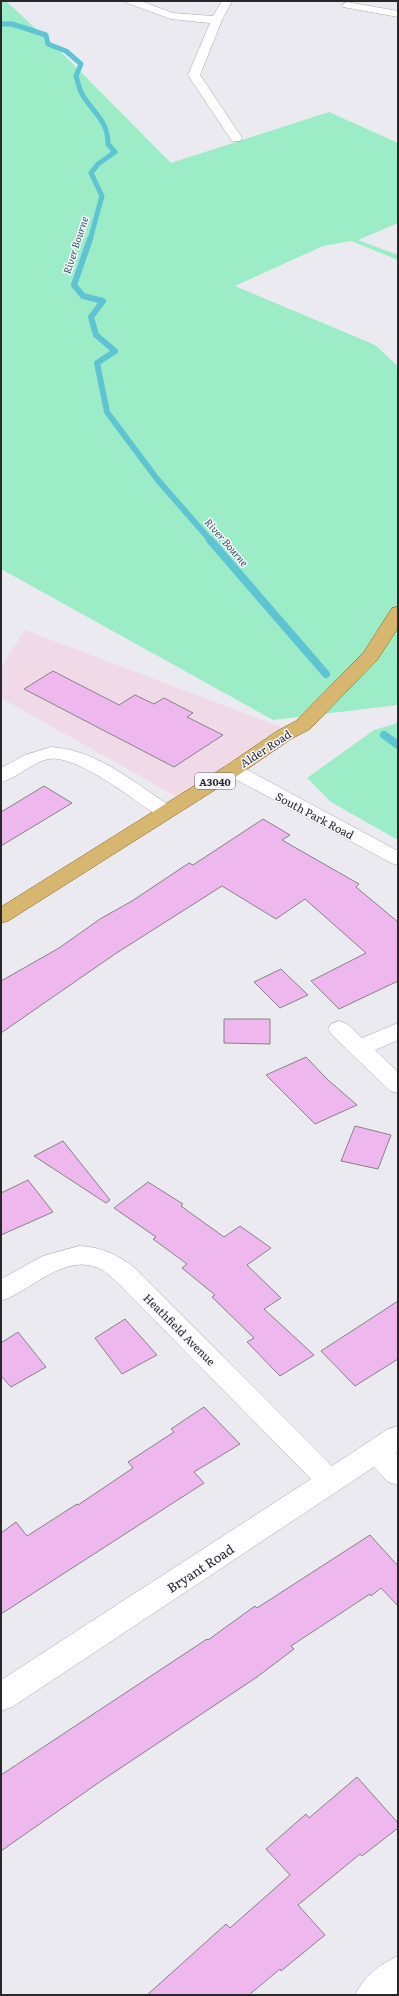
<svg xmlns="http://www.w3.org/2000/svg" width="399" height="1996" viewBox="0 0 399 1996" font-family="Literata,serif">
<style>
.education{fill:#f0dae8}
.green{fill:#9becc7}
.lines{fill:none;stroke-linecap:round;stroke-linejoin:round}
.stream-far2{stroke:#5ec3d3;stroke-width:5}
.stream-far1{stroke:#5ec3d3;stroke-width:6}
.stream{stroke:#5ec3d3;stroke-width:8}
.building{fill:#eeb8ef;stroke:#878287}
.street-casing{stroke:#a9a8ae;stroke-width:1}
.primary-casing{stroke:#88651a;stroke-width:1}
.street{fill:#fff;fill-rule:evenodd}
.primary{fill:#d7b670;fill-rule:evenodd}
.labels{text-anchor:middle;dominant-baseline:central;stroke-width:3;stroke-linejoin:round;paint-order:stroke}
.far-water-label{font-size:10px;font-style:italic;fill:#28555c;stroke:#f9f8fe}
.shield{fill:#f9f8fe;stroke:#67666a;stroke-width:1}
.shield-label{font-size:10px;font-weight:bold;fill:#28272a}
.street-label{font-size:11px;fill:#28272a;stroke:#f9f8fe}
.near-street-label{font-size:13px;fill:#28272a;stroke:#f9f8fe}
</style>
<rect width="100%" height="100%" fill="#eceaf1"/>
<path class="education" d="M25,630L281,727L179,798L1,698V667Z"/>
<g class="green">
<path d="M1,1H6L65,56L171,163L329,112L398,143V223L358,240L398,255V260L351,241L323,246L235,286L375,345L398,366V705L273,720L1,569Z"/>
<path d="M398,723V840L331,802L307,778L374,730Z"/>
</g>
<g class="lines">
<path class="stream-far2" d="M1,24H12L46,35L48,44L66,51L81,64L76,76C78,82 79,89 82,94C93,113 108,120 108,144L115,152L98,164L91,173L102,196L90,240"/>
<path class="stream-far1" d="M90,239L74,285L83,296L103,301L91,317L96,335L115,351L97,363L107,412L157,479L211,541"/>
<g class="stream">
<path d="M210,540L326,674"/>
<path d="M384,735L398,745"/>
</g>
</g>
<g class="building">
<path d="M53,671L119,705L135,695L154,704L164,698L193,713L187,717L223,735L174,767L24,689Z"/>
<path d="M44,786L72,803L1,846V812Z"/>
<path d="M263,819L290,835L282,840L359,884L356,887L398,922V981L339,1009L311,981L366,953L305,899L276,919L222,886L115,954L1,1033V981L59,948L100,919L132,901L189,863L193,865Z"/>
<path d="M281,969L308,995L280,1008L254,982Z"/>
<path d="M224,1019H270V1044L224,1043Z"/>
<path d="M306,1057L327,1079L357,1105L315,1124L266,1075Z"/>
<path d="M355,1126L391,1135L378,1169L341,1161Z"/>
<path d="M63,1141L110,1200L106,1203L34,1156Z"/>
<path d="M28,1180L53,1212L1,1235V1193Z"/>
<path d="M148,1182L183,1204L181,1206L224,1237L240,1226L271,1248L247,1265L281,1298L264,1309L314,1355L280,1376L247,1342L254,1338L212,1297L215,1295L182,1268L187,1264L153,1239L156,1237L114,1208Z"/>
<path d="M398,1301V1359L355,1386L321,1351Z"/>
<path d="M125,1319L157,1355L122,1374L95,1338Z"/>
<path d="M18,1332L46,1367L11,1387L1,1376V1343Z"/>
<path d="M204,1407L240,1444L194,1472L204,1483L1,1614V1533L16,1522L27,1536L77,1504L78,1505L133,1468L128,1462L174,1432L171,1429Z"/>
<path d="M370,1535L398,1566V1606L381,1588L371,1596L370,1594L291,1646L294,1649L257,1677L101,1781L1,1851V1775L207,1639L208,1640L255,1606L257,1608Z"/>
<path d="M357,1777L398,1823V1828L362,1856L360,1854L298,1905L325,1935L281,1971L280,1969L249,1995H147L226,1924L230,1928L290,1875L266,1849L306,1814L309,1818Z"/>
</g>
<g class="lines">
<g class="street-casing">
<g id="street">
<path d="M126,1H141L173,13L213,16L222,1H232L222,20L200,75L242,138L240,141H232L188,75L210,23L171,19L127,3Z"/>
<path d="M347,2L398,11V17L343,7L342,5Z"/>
<path d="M51,747C88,749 121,772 151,793C159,799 169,804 175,812L172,816L165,818L158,816C135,801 75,753 48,759C31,763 18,778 1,782V768L25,755Z"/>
<path d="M233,764L240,766L398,851V865L391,863L226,774L223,770L226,766Z"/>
<path d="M339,1021L347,1024L362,1038L398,1023V1040L375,1050L398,1072V1093L390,1091L331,1034L328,1029L331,1024Z"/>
<path d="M79,1246C102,1247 119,1255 136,1269L332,1466L388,1429L398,1426V1451L396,1453L398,1455V1485L388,1482L374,1467L12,1707L1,1711V1680L311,1479L118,1283C112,1278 106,1271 98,1268C64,1253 31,1291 1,1301V1279L43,1256Z"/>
<path d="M398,1956V1995H355C363,1977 380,1964 398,1956Z"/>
</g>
</g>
<g class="primary-casing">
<path id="primary" d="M398,607V628L377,660L310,729L291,739L240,774L8,921L1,923V907L226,766L277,731L296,721L364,652L392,608Z"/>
</g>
<use href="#street" class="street"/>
<use href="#primary" class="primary"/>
</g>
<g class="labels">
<g class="far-water-label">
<text transform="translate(75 245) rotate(-72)">River Bourne</text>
<text transform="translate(227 542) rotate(49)">River Bourne</text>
</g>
<rect class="shield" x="195" y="773" width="40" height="16" rx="3"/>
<g class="shield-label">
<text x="215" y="781">A3040</text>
</g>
<g class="street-label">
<text transform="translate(265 748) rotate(-33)">Alder Road</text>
<text transform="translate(315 815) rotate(28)">South Park Road</text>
<text transform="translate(180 1329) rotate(45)">Heathfield Avenue</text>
</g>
<g class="near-street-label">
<text transform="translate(200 1568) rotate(-33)">Bryant Road</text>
</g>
</g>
<rect width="399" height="1996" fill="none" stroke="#28272a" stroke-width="4"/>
</svg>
